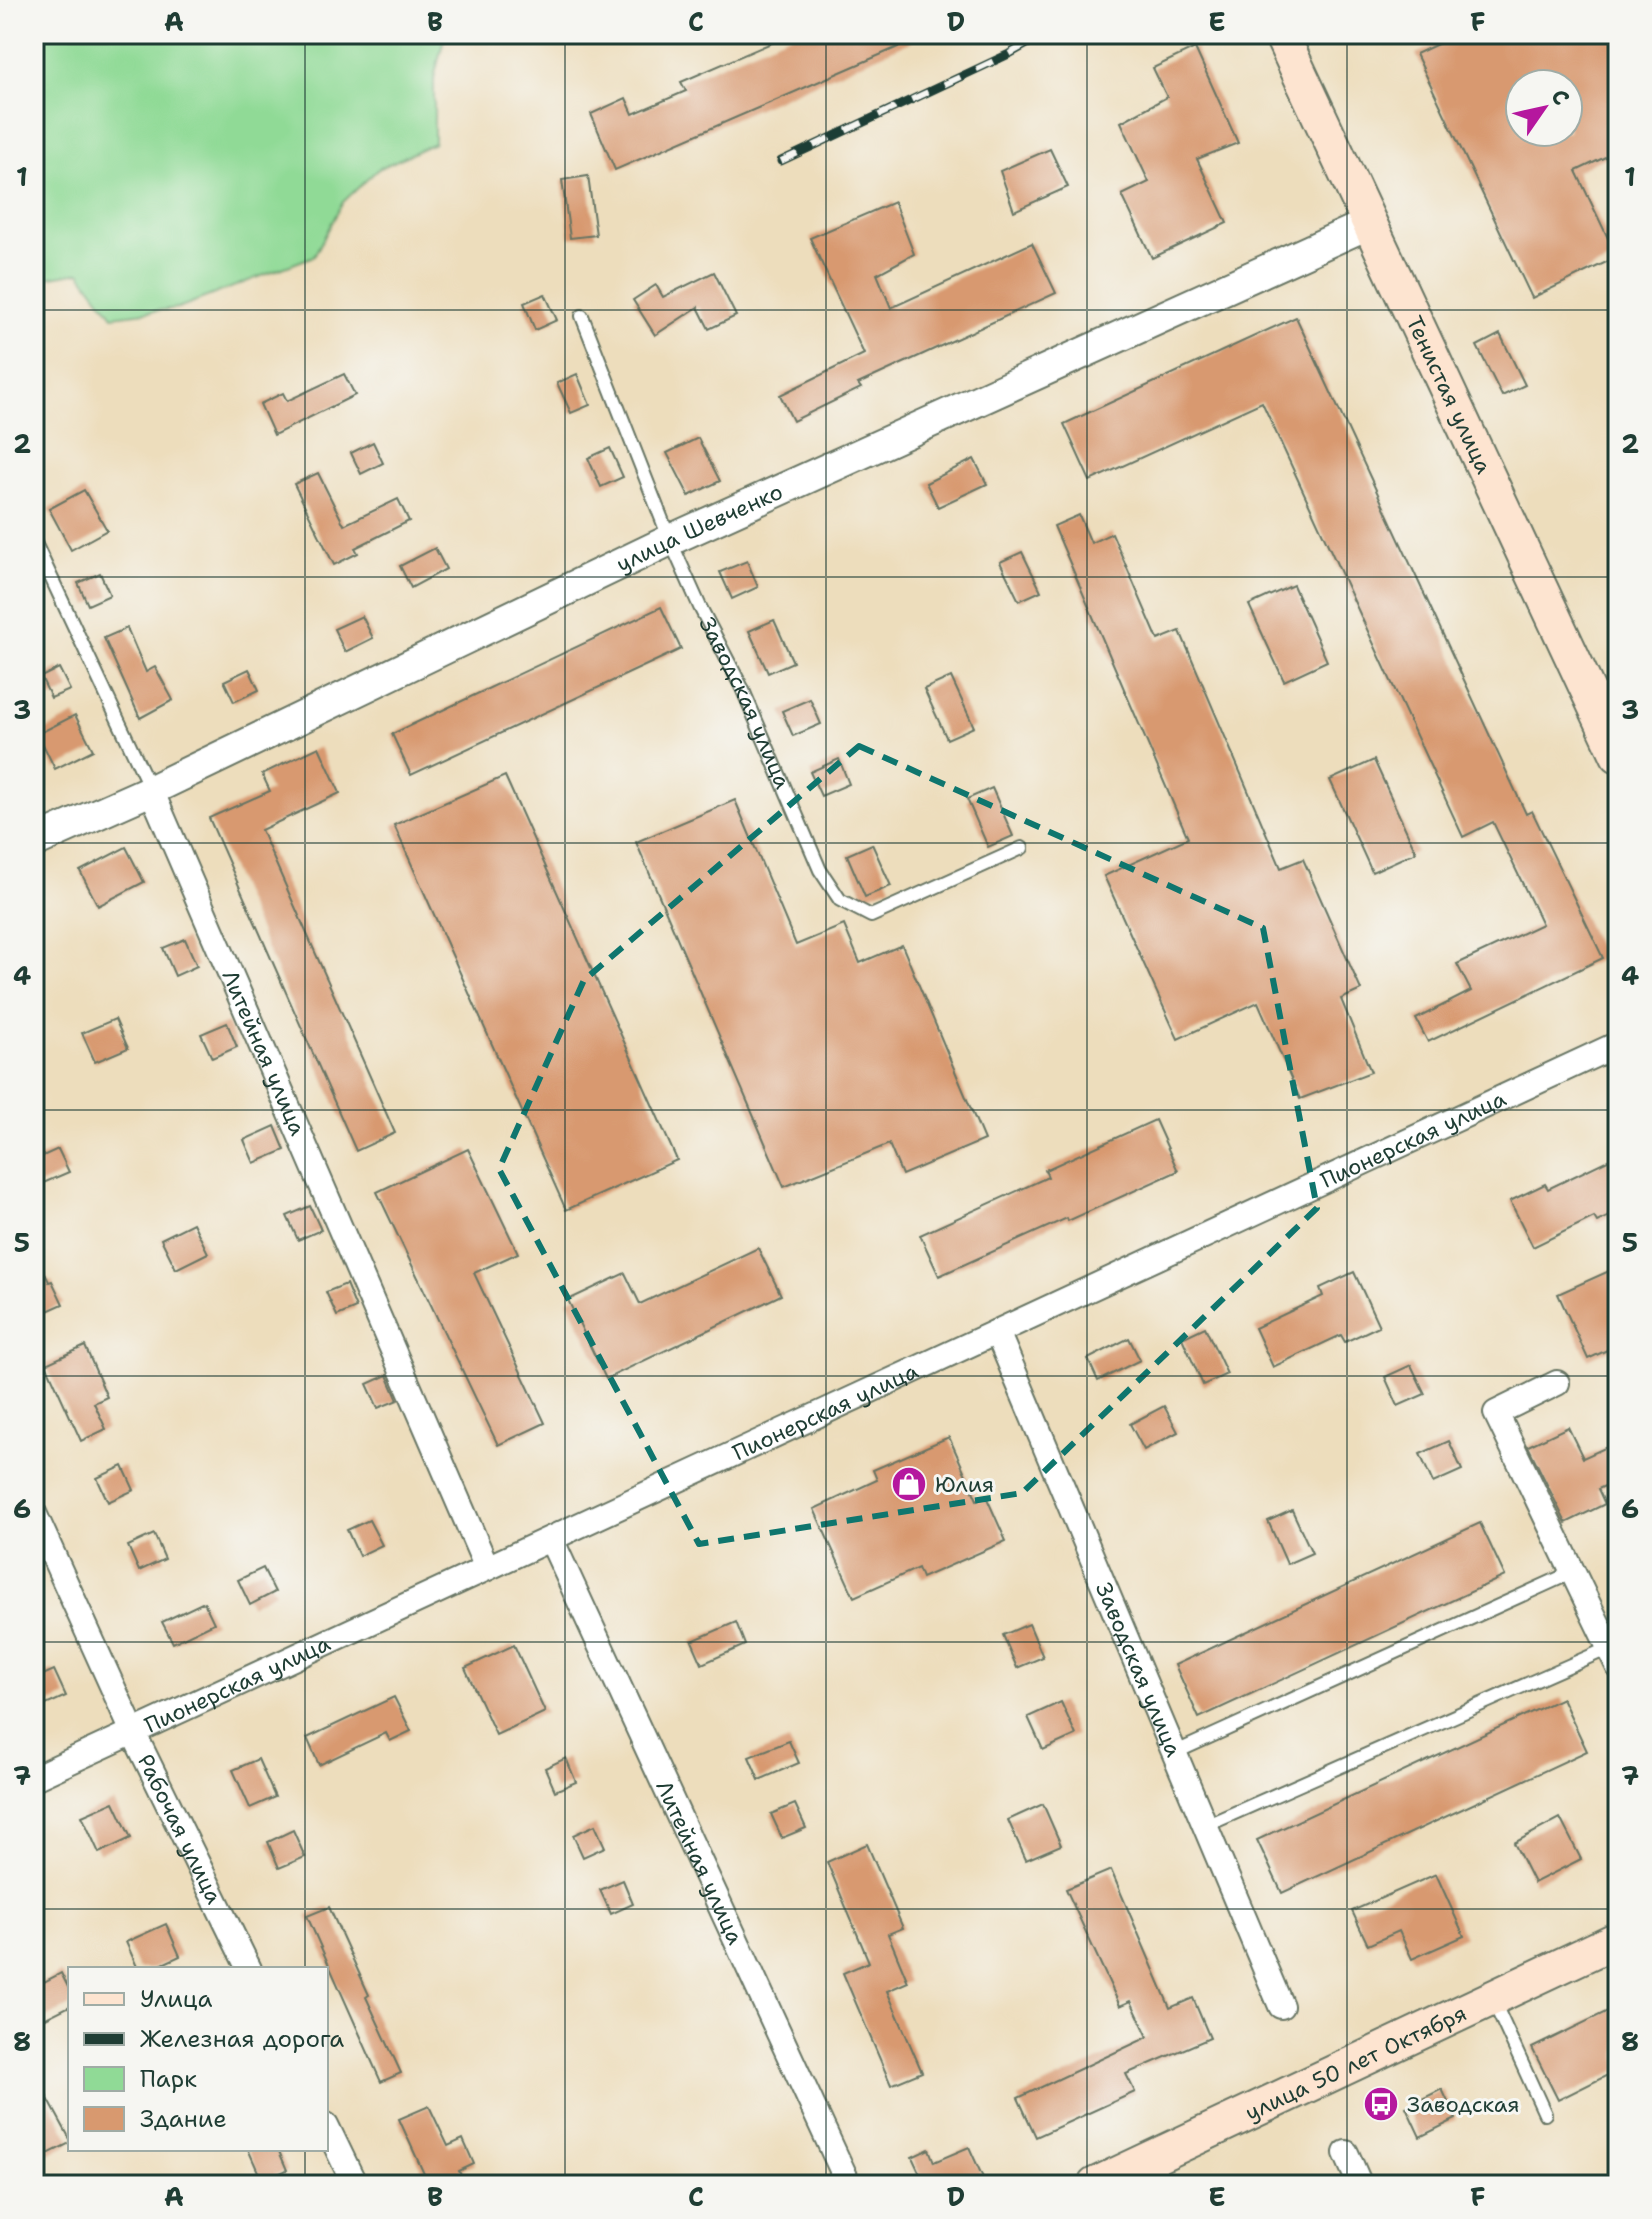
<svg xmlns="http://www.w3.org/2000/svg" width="1652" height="2219" viewBox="0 0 1652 2219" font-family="'Shantell Sans',sans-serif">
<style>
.green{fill:#90da96;stroke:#588c65;stroke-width:2}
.building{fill:#d8996f;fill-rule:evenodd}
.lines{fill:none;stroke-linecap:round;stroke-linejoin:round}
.service-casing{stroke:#677564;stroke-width:16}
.minor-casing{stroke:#677564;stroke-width:28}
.tertiary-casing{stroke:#677564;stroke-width:34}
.secondary-casing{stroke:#677564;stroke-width:38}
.service{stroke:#fff;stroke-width:12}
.minor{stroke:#fff;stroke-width:24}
.tertiary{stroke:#fff;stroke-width:30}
.secondary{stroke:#fde4d0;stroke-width:34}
.rail-casing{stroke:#1f3d34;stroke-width:9}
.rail{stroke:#f6f6f2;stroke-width:6;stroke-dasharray:18;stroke-linecap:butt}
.marked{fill:none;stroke:#0f766e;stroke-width:6;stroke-dasharray:16 10;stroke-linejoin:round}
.grid{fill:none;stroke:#1f3d34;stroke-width:2;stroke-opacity:0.55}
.labels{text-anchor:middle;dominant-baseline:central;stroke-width:6;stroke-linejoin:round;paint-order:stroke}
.street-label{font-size:22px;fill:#1f3d34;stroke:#f6f6f2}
.poi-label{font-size:22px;fill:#1f3d34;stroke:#f6f6f2;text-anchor:start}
.neatline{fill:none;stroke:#1f3d34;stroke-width:3}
.grid-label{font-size:26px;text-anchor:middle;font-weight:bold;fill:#1f3d34}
</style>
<rect width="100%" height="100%" fill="#f6f6f2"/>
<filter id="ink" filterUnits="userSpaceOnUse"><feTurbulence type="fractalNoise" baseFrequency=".0125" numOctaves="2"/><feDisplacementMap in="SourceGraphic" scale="16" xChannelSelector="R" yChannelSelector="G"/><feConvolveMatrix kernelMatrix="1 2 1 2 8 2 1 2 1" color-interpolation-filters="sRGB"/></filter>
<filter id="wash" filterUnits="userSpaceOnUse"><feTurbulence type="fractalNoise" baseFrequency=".006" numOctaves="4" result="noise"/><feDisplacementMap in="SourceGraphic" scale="32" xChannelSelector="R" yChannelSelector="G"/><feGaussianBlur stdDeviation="1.8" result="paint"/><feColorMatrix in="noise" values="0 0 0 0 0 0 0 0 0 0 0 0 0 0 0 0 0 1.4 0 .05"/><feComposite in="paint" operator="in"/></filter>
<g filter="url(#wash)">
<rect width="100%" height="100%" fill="#edddbc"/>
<path class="green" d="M34,34H445L434,78V143L378,169L343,202L314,256L178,308L113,316L80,272L34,280Z"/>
<g id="blocks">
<g class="building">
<path d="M792,34H928L615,170L591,114L626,98L633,114L686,91L681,82Z"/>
<path d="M1459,34H1618V151L1576,171L1617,257L1532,298L1416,54ZM1520,84H1568V132H1520Z"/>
<path d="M1195,48L1238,143L1197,159L1227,223L1152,258L1122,195L1149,182L1121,122L1167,97L1153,68Z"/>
<path d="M1050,149L1068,187L1014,211L1000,171Z"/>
<path d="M588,176L596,235L570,238L562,180Z"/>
<path d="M894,202L914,254L877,274L891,308L1032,243L1056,293L858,384L861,388L793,421L780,395L864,354L810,238Z"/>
<path d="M714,272L736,316L709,329L698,307L655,335L633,300L656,285L663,297Z"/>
<path d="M545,294L557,320L535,330L524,303Z"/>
<path d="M1296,317L1526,814L1532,811L1603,958L1428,1042L1416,1019L1471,991L1457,964L1542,924L1493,822L1463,837L1262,402L1090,481L1064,424Z"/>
<path d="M1500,334L1525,385L1502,396L1477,346Z"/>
<path d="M344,374L355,395L274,435L260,404L283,393L287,401Z"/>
<path d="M577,374L590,405L571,413L557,383Z"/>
<path d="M698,438L720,481L689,496L667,453Z"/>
<path d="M373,442L383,463L361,474L351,453Z"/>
<path d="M610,448L623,477L601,487L588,458Z"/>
<path d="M974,459L987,484L938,507L926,483Z"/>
<path d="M318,473L344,525L398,499L409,521L355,548L358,553L334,565L294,484Z"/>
<path d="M84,490L107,530L71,550L49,509Z"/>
<path d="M1079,515L1091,543L1112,533L1158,640L1180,631L1281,868L1303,859L1361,990L1341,999L1371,1072L1300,1099L1258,1002L1178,1039L1104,876L1188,838L1054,526Z"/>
<path d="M435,548L446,569L411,588L400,566Z"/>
<path d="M1022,552L1041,591L1019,601L1000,562Z"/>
<path d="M747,561L758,587L732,599L720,572Z"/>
<path d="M100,573L110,595L88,605L78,583Z"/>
<path d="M1293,585L1327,661L1284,681L1249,605Z"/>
<path d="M661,607L681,649L411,775L392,734Z"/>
<path d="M362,616L373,638L345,652L334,629Z"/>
<path d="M774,620L793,662L768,673L749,631Z"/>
<path d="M127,628L146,672L155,667L173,700L140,718L104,638Z"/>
<path d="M59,668L70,690L51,698L41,677Z"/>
<path d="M249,669L259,690L234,702L224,681Z"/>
<path d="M951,677L974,727L947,739L924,689Z"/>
<path d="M810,699L821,724L793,736L782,711Z"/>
<path d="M75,715L93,750L55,769L38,734Z"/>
<path d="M319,747L340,793L261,830L395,1133L356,1151L209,818L270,791L262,774Z"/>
<path d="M839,759L849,784L821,796L810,772Z"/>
<path d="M1374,760L1416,852L1372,872L1330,780Z"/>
<path d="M505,776L677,1160L566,1210L394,825Z"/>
<path d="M992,788L1013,836L988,847L967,799Z"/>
<path d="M735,800L796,945L844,925L860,963L902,945L984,1140L902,1175L889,1144L784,1187L636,842Z"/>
<path d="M872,844L891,886L865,897L847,855Z"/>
<path d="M126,847L144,882L98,906L80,871Z"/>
<path d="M185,939L197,966L175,976L163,948Z"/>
<path d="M115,1019L128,1048L95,1062L82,1033Z"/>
<path d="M227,1023L237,1047L212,1058L201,1034Z"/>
<path d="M1155,1120L1178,1171L1068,1221L1067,1218L939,1276L920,1235L1048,1177L1045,1170Z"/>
<path d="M275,1126L285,1150L254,1163L244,1140Z"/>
<path d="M58,1149L69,1172L34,1187V1160Z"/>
<path d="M468,1149L518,1253L474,1273L545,1423L498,1445L377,1192Z"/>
<path d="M1618,1155V1212L1597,1222L1594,1217L1533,1247L1510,1201L1545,1184L1548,1189Z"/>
<path d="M310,1206L321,1230L298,1240L287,1216Z"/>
<path d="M193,1223L208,1253L176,1269L161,1239Z"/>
<path d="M758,1248L781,1295L606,1379L568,1300L625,1273L640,1304Z"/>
<path d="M34,1250L49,1282L52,1281L63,1304L34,1317Z"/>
<path d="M1618,1267V1345L1588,1359L1558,1294Z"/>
<path d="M1354,1272L1379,1326L1345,1342L1341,1335L1273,1367L1255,1328L1323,1296L1320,1288Z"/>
<path d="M346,1284L356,1308L337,1316L326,1292Z"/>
<path d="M1205,1327L1227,1374L1203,1385L1182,1338Z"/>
<path d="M1129,1338L1140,1360L1098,1381L1088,1359Z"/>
<path d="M85,1346L107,1397L94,1403L106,1429L81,1441L46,1364Z"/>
<path d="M1411,1365L1425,1394L1398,1406L1385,1377Z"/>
<path d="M387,1375L398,1400L378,1408L367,1384Z"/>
<path d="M1164,1406L1178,1432L1144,1450L1130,1424Z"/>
<path d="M1568,1427L1583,1458L1618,1442V1480L1598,1489L1605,1504L1566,1523L1528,1446Z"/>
<path d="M949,1437L977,1500L986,1496L1006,1541L922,1578L918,1568L854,1597L814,1509L877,1480L873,1470Z"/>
<path d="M1449,1441L1462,1470L1433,1483L1420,1454Z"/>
<path d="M123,1466L134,1490L108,1502L97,1478Z"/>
<path d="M1292,1510L1312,1553L1287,1564L1268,1521Z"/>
<path d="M369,1520L382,1545L359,1556L347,1530Z"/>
<path d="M1480,1523L1505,1576L1199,1718L1175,1665Z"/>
<path d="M154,1534L165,1559L139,1571L128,1546Z"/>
<path d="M263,1568L275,1592L250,1605L238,1580Z"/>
<path d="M204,1602L214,1623L173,1643L162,1622Z"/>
<path d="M736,1622L745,1645L702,1664L692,1641Z"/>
<path d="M1029,1624L1043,1657L1017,1668L1003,1635Z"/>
<path d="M514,1645L545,1712L496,1735L465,1668Z"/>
<path d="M54,1670L66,1696L46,1705L34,1679Z"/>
<path d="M394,1697L411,1731L390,1741L386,1733L319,1765L307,1738Z"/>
<path d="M1562,1698L1587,1751L1282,1893L1257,1840Z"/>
<path d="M1061,1702L1076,1735L1043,1750L1028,1717Z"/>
<path d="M789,1741L799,1763L759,1780L749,1757Z"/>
<path d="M566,1758L576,1782L555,1791L545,1768Z"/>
<path d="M258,1759L275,1797L250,1808L233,1770Z"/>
<path d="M114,1802L131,1838L99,1853L82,1816Z"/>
<path d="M795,1804L806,1828L782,1838L771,1814Z"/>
<path d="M1043,1804L1061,1845L1026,1860L1008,1820Z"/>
<path d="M1560,1818L1581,1859L1534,1883L1514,1843Z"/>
<path d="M595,1825L605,1847L583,1857L573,1835Z"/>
<path d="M293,1830L305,1857L279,1868L268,1842Z"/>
<path d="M867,1844L903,1928L888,1934L908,1982L887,1991L922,2072L891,2085L843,1973L869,1962L827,1862Z"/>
<path d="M1111,1870L1170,2008L1193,1998L1210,2038L1126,2074L1135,2092L1036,2137L1018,2098L1148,2037L1131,2001L1120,2006L1066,1889Z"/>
<path d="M1436,1874L1464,1936L1412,1959L1399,1931L1368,1945L1352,1911Z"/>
<path d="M623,1880L633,1904L611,1914L600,1890Z"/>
<path d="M329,1907L369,1995L366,1997L401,2073L381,2082L307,1916Z"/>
<path d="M166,1924L180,1956L152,1969H138L126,1942Z"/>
<path d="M61,1973L70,1991V2006L34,2024V1987Z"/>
<path d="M1618,2006V2070L1558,2100L1532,2048Z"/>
<path d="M34,2073L70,2139V2143L34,2161Z"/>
<path d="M1442,2089L1456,2119L1420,2137L1406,2107Z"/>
<path d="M429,2106L448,2146L463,2139L474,2164L459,2171L465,2185H429L399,2119Z"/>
<path d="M969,2147L984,2180L972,2185H925L912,2157L929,2149L934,2162Z"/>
<path d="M248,2149H278L287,2170L262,2181Z"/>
</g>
</g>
</g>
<g filter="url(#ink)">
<use href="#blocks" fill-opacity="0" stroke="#677564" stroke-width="2"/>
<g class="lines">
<g class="service-casing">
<g id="service">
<path id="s1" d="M582,316L670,540L700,607L742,688L820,870L840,900L871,916L1022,848"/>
<path d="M34,541L150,788"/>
<path d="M1174,1753L1573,1572"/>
<path d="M1205,1826L1609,1648"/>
<path d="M1493,2000L1545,2114"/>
</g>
</g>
<g class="minor-casing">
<g id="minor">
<path id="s2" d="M151,790L487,1568"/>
<path id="s3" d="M997,1332L1281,2006"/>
<path d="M1557,1383L1496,1413L1618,1666"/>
<path id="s4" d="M34,1513L133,1732L249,1969"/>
<path id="s5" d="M551,1539L849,2185"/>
<path id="s6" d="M34,1778L1618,1044"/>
<path d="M326,2125L355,2185"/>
<path d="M1346,2153L1360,2185"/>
</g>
</g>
<g class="tertiary-casing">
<g id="tertiary">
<path id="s7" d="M34,842L151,790L670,540L1370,223"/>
</g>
</g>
<g class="secondary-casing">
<g id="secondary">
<path id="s8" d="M1281,34L1618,755"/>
<path id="s9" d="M1095,2185L1618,1939"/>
</g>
</g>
<use href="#service" class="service"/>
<use href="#minor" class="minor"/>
<use href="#tertiary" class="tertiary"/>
<use href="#secondary" class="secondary"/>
<g class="rail-casing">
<path id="rail" d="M781,161L1009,54L1045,34"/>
</g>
<use href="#rail" class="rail"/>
</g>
</g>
<path class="marked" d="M859,746L1263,928L1317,1208L1022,1493L699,1544L499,1169L584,980Z"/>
<path class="grid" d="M305,34V1969M565,34V2185M826,34V2185M1087,34V2185M1347,34V2185M34,310H1618M34,577H1618M34,843H1618M34,1110H1618M34,1376H1618M34,1642H1618M34,1909H1618M305,2149V2185"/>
<defs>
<g id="shop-disc" transform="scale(1.8)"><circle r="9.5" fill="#b5179e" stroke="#f6f6f2"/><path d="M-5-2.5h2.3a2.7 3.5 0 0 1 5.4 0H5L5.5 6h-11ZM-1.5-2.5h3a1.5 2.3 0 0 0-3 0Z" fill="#fff"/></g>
<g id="bus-disc" transform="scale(1.8)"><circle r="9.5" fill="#b5179e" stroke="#f6f6f2"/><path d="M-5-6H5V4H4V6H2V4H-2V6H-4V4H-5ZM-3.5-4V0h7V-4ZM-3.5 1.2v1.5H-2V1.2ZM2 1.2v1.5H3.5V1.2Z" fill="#fff"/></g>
</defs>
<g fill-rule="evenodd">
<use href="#shop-disc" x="909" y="1484"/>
<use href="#bus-disc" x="1381" y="2104"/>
</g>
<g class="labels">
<g class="street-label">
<text stroke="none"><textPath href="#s8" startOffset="398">Тенистая улица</textPath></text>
<text stroke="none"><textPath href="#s7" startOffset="736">улица Шевченко</textPath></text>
<text stroke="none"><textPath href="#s1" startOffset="420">Заводская улица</textPath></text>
<text stroke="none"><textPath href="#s2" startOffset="286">Литейная улица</textPath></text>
<text stroke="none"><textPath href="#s6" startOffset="1520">Пионерская улица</textPath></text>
<text stroke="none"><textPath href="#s6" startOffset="872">Пионерская улица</textPath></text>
<text stroke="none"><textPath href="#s3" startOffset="366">Заводская улица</textPath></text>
<text stroke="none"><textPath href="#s6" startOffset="224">Пионерская улица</textPath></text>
<text stroke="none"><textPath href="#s4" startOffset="348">Рабочая улица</textPath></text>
<text stroke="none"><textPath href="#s5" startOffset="356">Литейная улица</textPath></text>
<text stroke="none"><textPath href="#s9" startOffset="288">улица 50 лет Октября</textPath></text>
</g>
<g class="poi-label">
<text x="935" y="1484">Юлия</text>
<text x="1407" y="2104">Заводская</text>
</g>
</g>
<rect width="1652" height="2219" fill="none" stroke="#f6f6f2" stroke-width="88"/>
<rect x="68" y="1967" width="260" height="184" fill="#f6f6f2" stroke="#a0aca6" stroke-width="2"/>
<rect x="84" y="1993" width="40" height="12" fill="#fde4d0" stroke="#a0aca6" stroke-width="2"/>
<text x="140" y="2007" font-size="24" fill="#1f3d34">Улица</text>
<rect x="84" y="2033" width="40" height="12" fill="#1f3d34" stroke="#a0aca6" stroke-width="2"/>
<text x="140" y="2047" font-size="24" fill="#1f3d34">Железная дорога</text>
<rect x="84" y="2067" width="40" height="24" fill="#90da96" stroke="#a0aca6" stroke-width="2"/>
<text x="140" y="2087" font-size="24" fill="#1f3d34">Парк</text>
<rect x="84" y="2107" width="40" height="24" fill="#d8996f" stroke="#a0aca6" stroke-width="2"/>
<text x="140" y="2127" font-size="24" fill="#1f3d34">Здание</text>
<g transform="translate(1544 108) rotate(56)"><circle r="38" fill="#f6f6f2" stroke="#a0aca6" stroke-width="2"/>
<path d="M0-6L14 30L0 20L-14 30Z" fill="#b5179e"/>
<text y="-12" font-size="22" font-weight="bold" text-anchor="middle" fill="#1f3d34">С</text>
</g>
<rect x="44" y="44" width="1564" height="2131" class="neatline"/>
<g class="grid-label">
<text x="174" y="31">A</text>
<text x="435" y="31">B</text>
<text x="696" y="31">C</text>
<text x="956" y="31">D</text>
<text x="1217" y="31">E</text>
<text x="1478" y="31">F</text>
<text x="22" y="186">1</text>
<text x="1630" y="186">1</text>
<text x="22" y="453">2</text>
<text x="1630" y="453">2</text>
<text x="22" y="719">3</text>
<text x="1630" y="719">3</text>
<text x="22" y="985">4</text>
<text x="1630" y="985">4</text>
<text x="22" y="1252">5</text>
<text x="1630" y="1252">5</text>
<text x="22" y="1518">6</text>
<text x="1630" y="1518">6</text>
<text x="22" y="1785">7</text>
<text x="1630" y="1785">7</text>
<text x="22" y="2051">8</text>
<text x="1630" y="2051">8</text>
<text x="174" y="2206">A</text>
<text x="435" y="2206">B</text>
<text x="696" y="2206">C</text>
<text x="956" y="2206">D</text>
<text x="1217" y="2206">E</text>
<text x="1478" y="2206">F</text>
</g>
</svg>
